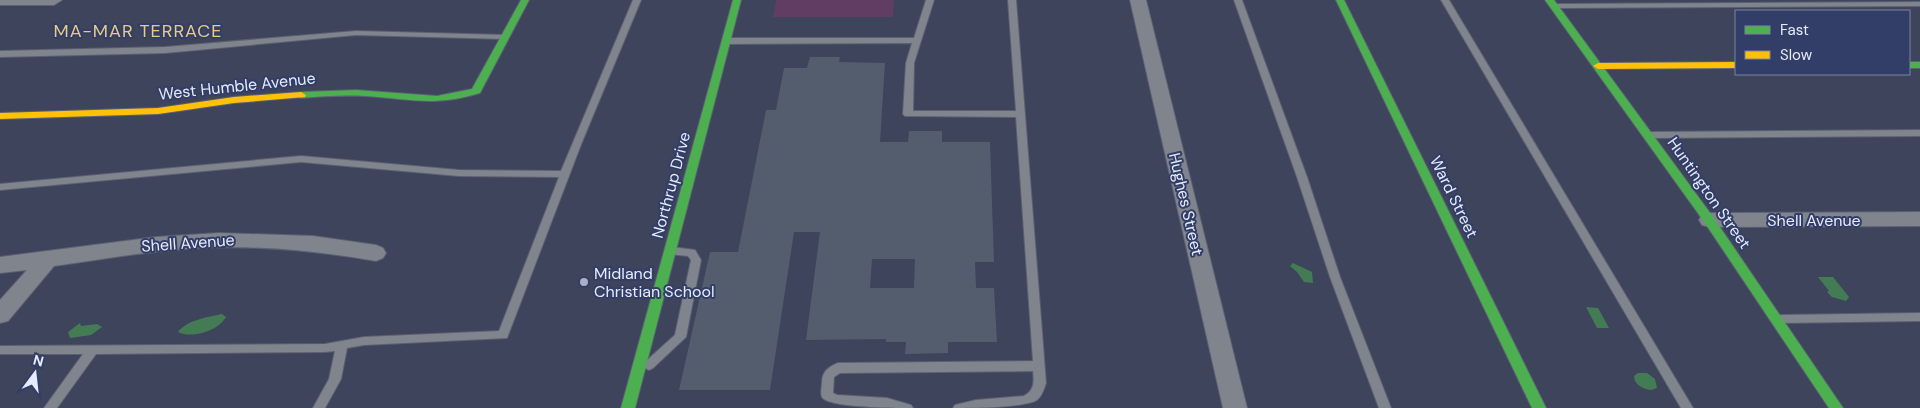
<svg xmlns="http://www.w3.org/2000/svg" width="1920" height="408" viewBox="0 0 1920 408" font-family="'DM Sans',sans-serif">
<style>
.green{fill:#623d63}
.water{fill:#437c54}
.building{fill:#545d6e;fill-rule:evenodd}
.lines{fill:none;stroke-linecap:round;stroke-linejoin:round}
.lane-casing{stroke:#5b6072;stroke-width:2}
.street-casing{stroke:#5b6072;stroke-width:2}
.fast-casing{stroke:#5b6072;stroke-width:2}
.slow-casing{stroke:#5b6072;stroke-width:2}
.lane{fill:#80848d;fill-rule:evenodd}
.street{fill:#80848d;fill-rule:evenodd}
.fast{fill:#4caf50;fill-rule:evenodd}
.slow{fill:#ffc107;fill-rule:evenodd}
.poi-dot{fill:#abb1c2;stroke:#323e67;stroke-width:2}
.labels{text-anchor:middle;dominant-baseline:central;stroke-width:4;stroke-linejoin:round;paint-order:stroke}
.street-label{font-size:16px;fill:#e5ebfa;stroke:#323e67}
.poi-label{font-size:16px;fill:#e5ebfa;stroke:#323e67;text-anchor:start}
.neighbourhood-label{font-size:18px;letter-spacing:1px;fill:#e8cc81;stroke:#323e67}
</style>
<rect width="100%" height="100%" fill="#3e445b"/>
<path class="green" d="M776,0H894L893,17H773Z"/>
<g class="water">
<path d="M1293,263L1312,272L1313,283L1304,282L1297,272L1290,266Z"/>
<path d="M1818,277H1833L1849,297L1846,301L1832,297L1827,292L1829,291Z"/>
<path d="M1586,307L1598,308L1609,328H1597Z"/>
<path d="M222,314L226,317C218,331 192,339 178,332C187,320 208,317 222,314Z"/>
<path d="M80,323L81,326L97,324L102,327L91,335L70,338L68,332Z"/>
<path d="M1638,373H1647L1655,379L1657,388L1651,390C1643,389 1634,385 1634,376Z"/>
</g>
<path class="building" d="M810,57H840L839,62L885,63L880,142H908L909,131H942V142H990L994,262H975L976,288H994L997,342H948V353L905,354L906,342H886V339L806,340L820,232H794L770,390H679L710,252H738L766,110H776L784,68H807ZM872,259H915L914,288H870Z"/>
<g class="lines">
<g class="lane-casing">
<g id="lane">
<path d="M633,0H641L582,142L507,338L364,345L347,348L341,379L325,408H313L329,379L335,351L325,352L96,354L57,408H44L83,354H0V346L325,344L364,337L499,331L559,177L459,176L301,162L0,190V184L301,156L459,170L561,171Z"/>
<path d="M926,0H934L914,63L913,111H1016L1008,0H1016L1046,383C1044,389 1042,396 1037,400C1024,408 972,408 953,408L955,405L976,400L1024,396C1035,390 1034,381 1033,371L840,373L834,377L833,393L837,395L887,398L911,405L913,408C898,408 828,408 822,397C820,394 822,386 822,382C822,372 828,367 838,363L1033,361L1016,117L905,116L903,114L906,63L912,43L726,44L722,41L726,38H914Z"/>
<path d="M1234,0H1242L1307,177L1340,277L1391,408H1379L1330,277L1297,177Z"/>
<path d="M1441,0H1449L1693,408H1681Z"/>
<path d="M1920,2V6L1554,8L1550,6L1554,4Z"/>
<path d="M356,31L505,35L509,37L505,39L356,35L165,53L0,57V51L165,47Z"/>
<path d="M1920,130V136L1649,138L1644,135L1649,132Z"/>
<path d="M672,247L695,250L701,260L686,337L653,368L649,370L645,368L643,365L645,362L675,335L691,260L688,256L668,254L667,251L668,248Z"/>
<path d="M1920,313V321L1780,323L1776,322L1774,319L1776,316L1780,315Z"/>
</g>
</g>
<g class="street-casing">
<g id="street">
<path d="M0,0H62L54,5H0Z"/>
<path d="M1130,0H1146L1247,408H1223Z"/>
<path d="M1920,212V226L1709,227L1702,225L1699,220L1702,215L1709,213Z"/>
<path d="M219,233L313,236L376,245L383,248L386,253L383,258L376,261C313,250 250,244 186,249C142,252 98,260 54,266L8,321L0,323V300L27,270L0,273V257L156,237Z"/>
</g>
</g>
<g class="fast-casing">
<g id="fast">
<path d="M521,0H529L480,93C434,107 411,99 366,96C344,95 323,96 301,98L296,95L301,92L356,90L437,96L472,89Z"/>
<path d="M733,0H741L635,408H621Z"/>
<path d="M1336,0H1344L1546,408H1532Z"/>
<path d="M1545,0H1554L1713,217L1843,408H1829L1705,223Z"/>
<rect x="1909" y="62" width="11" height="6"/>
</g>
</g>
<g class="slow-casing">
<g id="slow">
<path d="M1736,62V68L1598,69L1593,66L1598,63Z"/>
<path d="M301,92L306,95L305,97L234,103L158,114L0,119V113L158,108L234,97Z"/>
</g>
</g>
<use href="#lane" class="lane"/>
<use href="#street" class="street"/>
<use href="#fast" class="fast"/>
<use href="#slow" class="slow"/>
</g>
<circle class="poi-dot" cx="584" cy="282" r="5"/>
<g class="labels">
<g class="street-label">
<text transform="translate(237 86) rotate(-6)">West Humble Avenue</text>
<text transform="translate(671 185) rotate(-75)">Northrup Drive</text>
<text transform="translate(1709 193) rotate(55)">Huntington Street</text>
<text transform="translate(1454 197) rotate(64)">Ward Street</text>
<text transform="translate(1186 204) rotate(77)">Hughes Street</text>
<text x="1814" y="220">Shell Avenue</text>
<text transform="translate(188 243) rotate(-4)">Shell Avenue</text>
</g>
<g class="poi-label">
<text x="594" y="273">Midland<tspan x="594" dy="18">Christian School</tspan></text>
</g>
<g class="neighbourhood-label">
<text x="138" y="31">MA-MAR TERRACE</text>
</g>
</g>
<rect x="1735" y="10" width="175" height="65" fill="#323e67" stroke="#7a83a2"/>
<rect x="1745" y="26" width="25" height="8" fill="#4caf50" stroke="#7a83a2"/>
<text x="1780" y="35" font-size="15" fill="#e5ebfa">Fast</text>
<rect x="1745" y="51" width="25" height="8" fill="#ffc107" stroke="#7a83a2"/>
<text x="1780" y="60" font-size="15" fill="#e5ebfa">Slow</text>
<g transform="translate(35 373) rotate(15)" stroke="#323e67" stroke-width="4" paint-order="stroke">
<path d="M0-4L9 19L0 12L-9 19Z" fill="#e5ebfa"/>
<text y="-8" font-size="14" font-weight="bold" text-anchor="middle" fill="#e5ebfa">N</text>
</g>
</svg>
